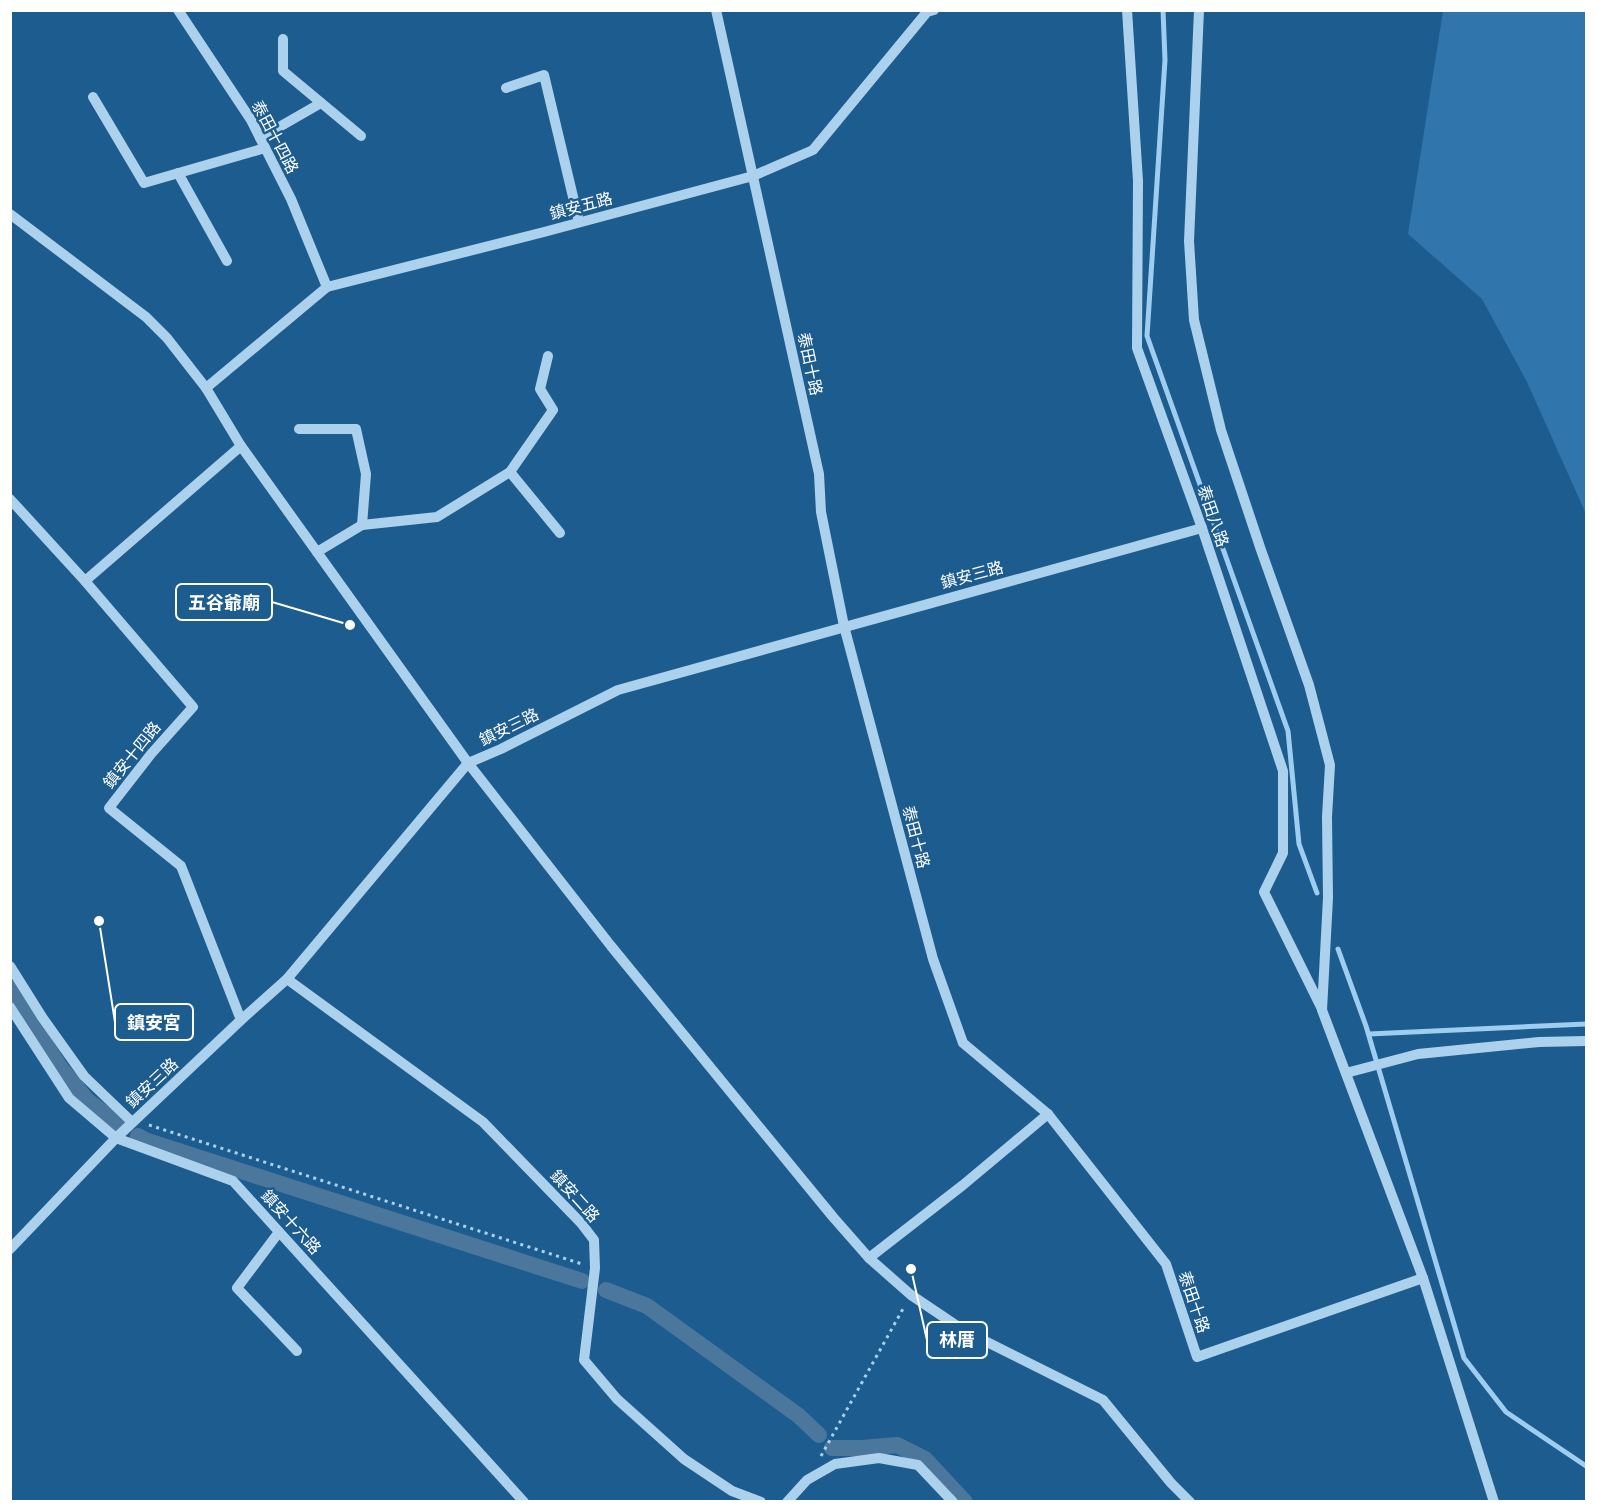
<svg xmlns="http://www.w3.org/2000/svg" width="1597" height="1512" viewBox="0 0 1597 1512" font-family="Poppins,'Noto Sans TC',sans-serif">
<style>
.green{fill:#3076ad}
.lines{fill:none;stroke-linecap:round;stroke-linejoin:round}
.stream{stroke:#9fcdef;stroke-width:5}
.canal{stroke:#4c779c;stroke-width:16}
.path{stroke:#acd1ed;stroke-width:3;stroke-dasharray:3 4.5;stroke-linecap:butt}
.minor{stroke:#acd1ed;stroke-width:10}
.labels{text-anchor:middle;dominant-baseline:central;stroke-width:5;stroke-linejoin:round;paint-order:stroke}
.street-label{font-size:16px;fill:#fff;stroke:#1d5c8f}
.leader{fill:none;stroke:#fff;stroke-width:2}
.callout-dot{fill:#fff;stroke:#1d5c8f;stroke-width:2}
.callout{fill:#1d5c8f;stroke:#fff;stroke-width:2}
.callout-label{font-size:18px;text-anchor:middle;font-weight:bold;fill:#fff}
</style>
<rect width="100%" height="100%" fill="#1d5c8f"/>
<path class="green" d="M1443,11H1586V514L1527,382L1482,299L1408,234Z"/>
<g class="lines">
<g class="stream">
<path d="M1163,10L1165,60L1147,336L1288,731L1299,844L1317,893"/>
<path d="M1338,949L1366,1026L1464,1358L1506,1412L1586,1466"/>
<path d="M1369,1034L1586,1024"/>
</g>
<g class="canal">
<path d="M10,988L60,1067L88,1101L123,1127"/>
<path d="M138,1136L145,1140L582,1281"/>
<path d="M606,1290L647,1306L799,1416L819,1435"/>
<path d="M832,1448H862L897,1445L925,1459L965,1502"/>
</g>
<g class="path">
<path d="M149,1125L582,1264"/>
<path d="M821,1456L904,1307"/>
</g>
<g class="minor">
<path d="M178,10L251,120L291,199L327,287"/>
<path d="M716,10L819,474L821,512L844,626L933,959L963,1043L1048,1114L1166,1264L1197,1357L1423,1278"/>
<path d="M1127,10L1138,181L1137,348L1202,528L1283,771V853L1264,892L1322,1009"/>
<path d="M1199,10L1189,241L1194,320L1221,430L1261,550L1309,685L1330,765L1327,817L1328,898L1322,1010L1423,1278L1494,1502"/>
<path d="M283,39V71L361,136"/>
<path d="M506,88L544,75L579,222"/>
<path d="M93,97L144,183L265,148"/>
<path d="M260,138L321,103"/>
<path d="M178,173L227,261"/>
<path d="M10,214L146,317L167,338L206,388L241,446L468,763L611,946L833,1217L869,1258L911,1295L963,1330L1103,1400L1171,1483L1190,1502"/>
<path d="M206,388L327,287L544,232L753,176L813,150L927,12L934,10"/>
<path d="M299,429H356L366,474L362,525"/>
<path d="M510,472L560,533"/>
<path d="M10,499L85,581L241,446"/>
<path d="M317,552L362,525L437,517L510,472L553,410L540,389L548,356"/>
<path d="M85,581L193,707L151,754L109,808L181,866L241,1020"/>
<path d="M10,966L42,1017L84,1076L132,1122"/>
<path d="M287,979L483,1122L581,1223L594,1240L595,1268L584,1360L617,1399L684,1459L732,1491L761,1502"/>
<path d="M10,1007L69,1098L116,1138L233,1181L524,1502"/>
<path d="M1346,1073L1418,1054L1539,1042L1586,1041"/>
<path d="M279,1232L237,1288L297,1351"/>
<path d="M10,1249L116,1138L241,1020L287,979L468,763L501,749L618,690L1202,528"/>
<path d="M869,1258L963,1185L1048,1114"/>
<path d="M787,1502L807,1480L835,1464L879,1458L918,1465L953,1502"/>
</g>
</g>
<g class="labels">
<g class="street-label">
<text transform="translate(275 137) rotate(62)">泰田十四路</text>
<text transform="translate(581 206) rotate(-15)">鎮安五路</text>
<text transform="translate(810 364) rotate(78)">泰田十路</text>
<text transform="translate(1213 516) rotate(71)">泰田八路</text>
<text transform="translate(972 575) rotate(-15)">鎮安三路</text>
<text transform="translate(509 727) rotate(-26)">鎮安三路</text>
<text transform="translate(132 755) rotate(-51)">鎮安十四路</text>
<text transform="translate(916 837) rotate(75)">泰田十路</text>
<text transform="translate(152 1083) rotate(-43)">鎮安三路</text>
<text transform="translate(575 1196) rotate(48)">鎮安二路</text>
<text transform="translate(291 1222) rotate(48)">鎮安十六路</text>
<text transform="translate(1194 1302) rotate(71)">泰田十路</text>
</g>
</g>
<path class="leader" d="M350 625L272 602M99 921L115 1022M911 1269L927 1340"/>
<g class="callout-dot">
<circle cx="350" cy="625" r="6"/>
<circle cx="99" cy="921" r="6"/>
<circle cx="911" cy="1269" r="6"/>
</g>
<g class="callout">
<rect x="176" y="584" width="96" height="36" rx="6"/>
<rect x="115" y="1004" width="78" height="36" rx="6"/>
<rect x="927" y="1322" width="60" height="36" rx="6"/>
</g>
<g class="callout-label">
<text x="224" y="609">五谷爺廟</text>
<text x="154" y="1029">鎮安宮</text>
<text x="957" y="1346">林厝</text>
</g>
<rect width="1597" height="1512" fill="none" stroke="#ffffff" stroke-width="24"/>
</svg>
